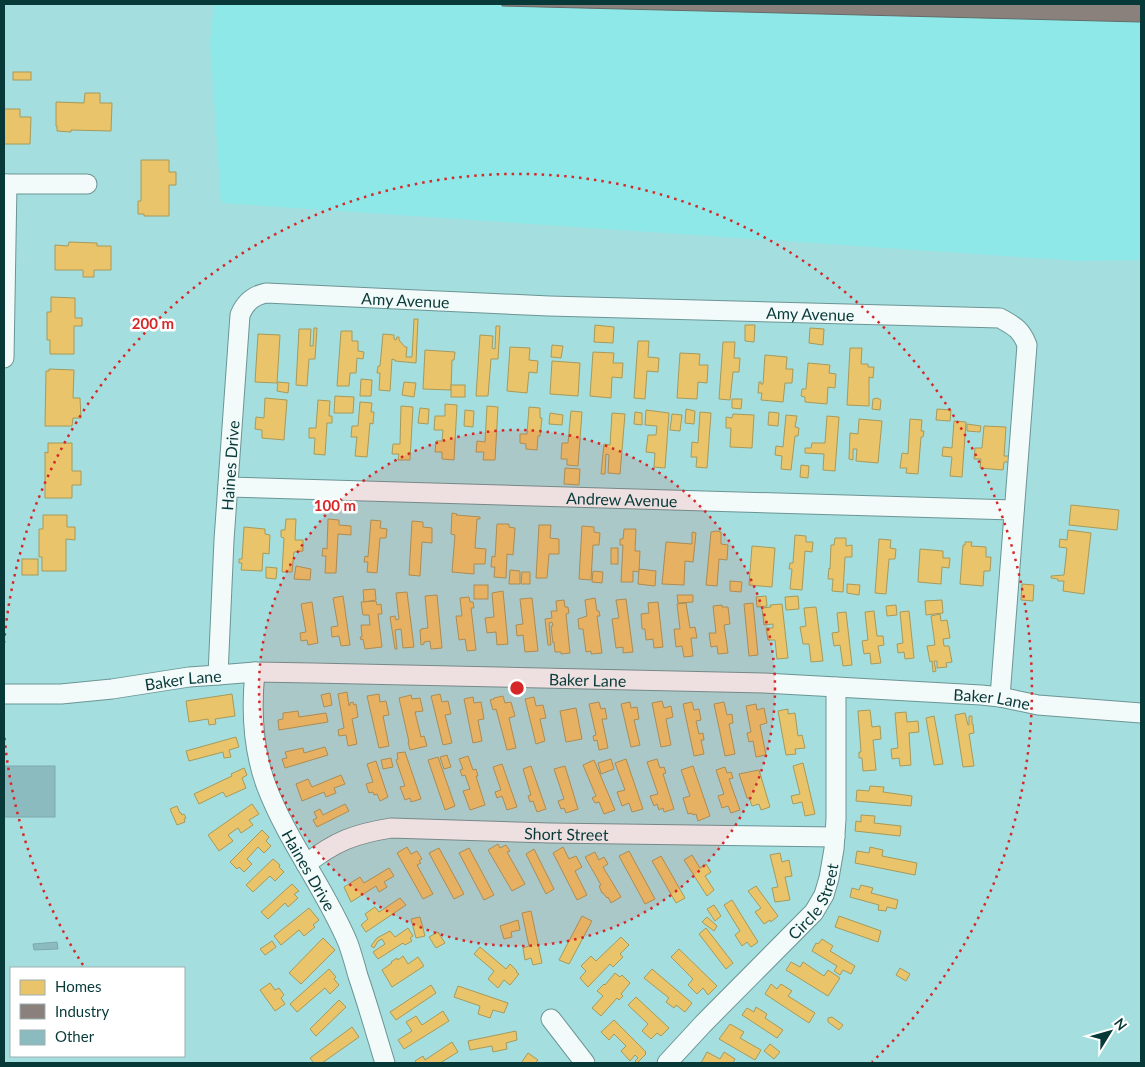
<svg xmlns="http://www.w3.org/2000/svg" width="1145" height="1067" viewBox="0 0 1145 1067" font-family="Lato,sans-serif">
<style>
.built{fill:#8de8e7}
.homes{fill:#e9c46a;stroke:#a69a5b}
.industry{fill:#8a817c;stroke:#636b68}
.building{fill:#8cbbbf;stroke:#7caaae}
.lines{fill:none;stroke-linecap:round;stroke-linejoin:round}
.minor-casing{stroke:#6b9595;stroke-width:21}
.minor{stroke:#f2fafa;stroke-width:19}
.ring{fill:none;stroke:#d62828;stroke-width:2.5;stroke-dasharray:2.5 5}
.labels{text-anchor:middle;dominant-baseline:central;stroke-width:5;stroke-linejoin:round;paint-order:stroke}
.street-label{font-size:16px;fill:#083939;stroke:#fff}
.centre{fill:#d62828;stroke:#fff;stroke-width:2.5}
.ring-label{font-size:15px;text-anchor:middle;font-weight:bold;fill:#d62828;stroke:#fff;stroke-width:5;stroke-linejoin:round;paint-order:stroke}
</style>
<rect width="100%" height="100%" fill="#a5dede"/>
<path class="built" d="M214,4H1141V260L1078,261L221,203L210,42Z"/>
<g class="homes">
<rect x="13" y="72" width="18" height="8"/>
<path d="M85,93H100V103H112L111,131L71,130V132L57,131V126H56V102L84,103Z"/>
<path d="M4,109H20V117H31L30,144H4Z"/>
<path d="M141,160H169V172H176V185H169V216H144V214H138V201H141Z"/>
<path d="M69,242L97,243V246H111V270H94V277H83V270H55V245L68,246Z"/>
<path d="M51,297L75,298V318H82V326H74V354H50V340H47V312H51Z"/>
<path d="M414,319H418L416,363L395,361V360L392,359L390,391L379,390L380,373H377L378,366H380L383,334L394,335V339L396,340L397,337H399V340L405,347H407L406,357H412Z"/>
<path d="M595,325L614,327L613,343L594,342Z"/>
<path d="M745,325H755L754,342L745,341Z"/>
<path d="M496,326H500L498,359H491L488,396H476L480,335L493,336L492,348L495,349Z"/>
<path d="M314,328H317L315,359H309L307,386L296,385L299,329H311L310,346H313Z"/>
<path d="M810,328L824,329L823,345L809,343Z"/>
<path d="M341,331H352V341H358V351L364,352L363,359L357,358L356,373H350L349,386H337Z"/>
<path d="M258,334L280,335L277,383L255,382Z"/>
<path d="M638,341H649L648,357L659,358L658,372L647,371L645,399L634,398Z"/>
<path d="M723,342H735L734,358H740L739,372H733L730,400L719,399Z"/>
<path d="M552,345L563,346L561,358L551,357Z"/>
<path d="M510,347L530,348L529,360L538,361L537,373L529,372L527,393L507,391Z"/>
<path d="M850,348H862L861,364H868V367H874L873,378L869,377V406L847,405Z"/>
<path d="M425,350L455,352L454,360H452L451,390L423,389Z"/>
<path d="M593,352L614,353L613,363H623L622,378L612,377L611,398L590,396Z"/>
<path d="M680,353L700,354L699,365H708L707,383L698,382L697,399L677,398Z"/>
<path d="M765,355L787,357L786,369H793L792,383H785L783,402L761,400L762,393H758L759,382H761V384H763Z"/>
<path d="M552,361L580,363L578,396L550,394Z"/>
<path d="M808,363L830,365L829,373L836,374L835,388L828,387L827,404L805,402V397L801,396L802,389H806Z"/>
<path d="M49,369L74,370L73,398H80L81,418H73L72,426H45L46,371H49Z"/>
<path d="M361,379L372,380L371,396H360Z"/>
<path d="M278,382L289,383L288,393L277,391Z"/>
<path d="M404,382L416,383L414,397L402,395Z"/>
<rect x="451" y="385" width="14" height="12"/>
<path d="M335,396L354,397L353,413H334Z"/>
<path d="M265,398L287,400L284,440L262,438V430L255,429L256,417L264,418Z"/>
<path d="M877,398L881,400L880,410L872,409L873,399Z"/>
<path d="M732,399H742L741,409L732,408Z"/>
<path d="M318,400L330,401L329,416H332V423H327L325,455L314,454L315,438H309V428H316Z"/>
<path d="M360,402L372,403L371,412H374L373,424L370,423L367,457L355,456L357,437H351L352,426H358Z"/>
<path d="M445,404L457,405L454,460L442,459V452H435L436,441H442L443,430H434L435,416H445Z"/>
<path d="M401,406L413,407L410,460H398L399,454H392L393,444H400Z"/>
<path d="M487,406L498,407L495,460H483L484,452H476L477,441L485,442Z"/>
<path d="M529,407L540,408V418H542L540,436H538L537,450L526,449V444L520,443V434H527Z"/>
<path d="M420,408L429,409L428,424L418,423Z"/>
<path d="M686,409L695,411L694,424L685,423Z"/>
<path d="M937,409L951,410L950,421L936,420Z"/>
<path d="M465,410L474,411L473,427L464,426Z"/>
<path d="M646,410L669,413L665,468L654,467L655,453L646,452L648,435H656L657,426L645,425Z"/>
<path d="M571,411L582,412L578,466L567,465V459H561L562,443H568Z"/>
<path d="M635,412L642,413V425L634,424Z"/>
<path d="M700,412L711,413L707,468L696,467L697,457H691L692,442L698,443Z"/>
<path d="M769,412L779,413L778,426L768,425Z"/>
<path d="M550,413L563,415L562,425L549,424Z"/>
<path d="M612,413L625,414L620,474L608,473L609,455L606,454L605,474H601L604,444L610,445Z"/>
<path d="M672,414L682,415L680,431L670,430Z"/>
<path d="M733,414L754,415L752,448L730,447L731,428H726V417L732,418Z"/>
<path d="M786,415L797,416L795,427L799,428L798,436H795L791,470L781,469L782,456L775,455L776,446L783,447Z"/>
<path d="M827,416L839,417L835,471L823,470L824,454L805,453V448H811L812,443H825Z"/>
<path d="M859,419L882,421L878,463L856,461L857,449H853V460L849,459L850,433L858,434Z"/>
<path d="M910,419L922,420L921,431H924L923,437H921L918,474L906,473L907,468H900L902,453L908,454Z"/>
<path d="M954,421L966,422L962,477L950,476L952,457L942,456L943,447L952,448Z"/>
<path d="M967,424L981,426L980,432L967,431Z"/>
<path d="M984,426L1006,427L1004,456H1009V462H1004L1003,470L980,468L981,459H974L975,448H982Z"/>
<path d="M48,443H72V471H81V485H72V498H45V452L48,453Z"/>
<path d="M801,465L809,466L808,478L800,477Z"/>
<path d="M565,468L580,469L579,485L564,484Z"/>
<path d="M1071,505L1119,510L1117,530L1069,525Z"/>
<path d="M452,513L457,514L456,515L480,517V519H477L475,548L486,549L485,564H474V574L452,572L455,535L451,534Z"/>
<path d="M43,515H67V527H75V540L66,539V571H42V557H39V529H43Z"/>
<path d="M286,519H296L295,540H303V551L294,552L292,572H282L284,538L281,537V530H285Z"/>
<path d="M328,519L339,520V525L351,526V535L338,534L336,573H325L326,556H322L323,548L327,549Z"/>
<path d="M371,520L381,521L380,528L387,529L386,538H380L377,573L367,572L368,562H364L365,556L368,557Z"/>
<path d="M412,521L423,522V527L432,528V543L422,542L420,576L409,575Z"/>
<path d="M497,524H509V527L515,528L513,555L507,554L506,578L494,577L495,567H491L492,556L495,557Z"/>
<path d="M539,525H551L550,538L559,539V554H549L547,578H536Z"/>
<path d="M582,526L594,527V532L600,533L599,545H593L591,580L579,579Z"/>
<path d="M244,527L265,529V534L270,535L269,554L263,553L262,571L241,570L242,563H239V559H242Z"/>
<path d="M624,529H636L635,551H640L639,572L633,571V582H621L623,545H620V539H623Z"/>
<path d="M1068,530L1091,533L1084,594L1063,591L1064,581H1058V579L1051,578V576L1064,575L1067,548L1059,547L1060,539L1067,540Z"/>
<path d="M716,531L721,532V544L728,545L727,560L719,559L717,586L706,585L711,532Z"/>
<path d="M692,532L696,533L693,562L685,561L684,585L662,584L666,542L692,544Z"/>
<path d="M795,535L806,536V542H813L812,552L805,551L802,590L790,589L792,569H789L790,563H793Z"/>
<path d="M835,538H846V546L852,545V557H845L843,592L832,591L833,579H828L829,568L830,569L831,545H834Z"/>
<path d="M879,539L891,540L890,548L896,549L895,559H889L886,594L875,593Z"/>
<path d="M965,542H972L971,546L986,547V557H991L990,571H984L983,586L960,584L963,545H965Z"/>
<path d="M752,546L775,548L772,587L749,585Z"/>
<rect x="611" y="548" width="7" height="16"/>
<path d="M920,549L943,551V558H950L949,568L942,567L941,584L918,582Z"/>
<rect x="22" y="559" width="16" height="16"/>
<path d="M296,566L311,569L310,580L294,579Z"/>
<path d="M266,567L277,568L276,579L266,578Z"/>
<path d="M639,569L656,571L655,586L638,584Z"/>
<path d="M510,570L520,571V584H509Z"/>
<path d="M593,571L603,572L602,583L592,582Z"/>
<path d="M522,572H530V584H521Z"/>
<path d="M730,581L742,582L741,592L730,591Z"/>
<path d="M847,584L860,585L859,595L847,593Z"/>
<path d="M1022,584L1034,585L1033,601L1021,600Z"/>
<rect x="474" y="585" width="14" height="14"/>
<path d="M375,589L376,600L364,602L363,590Z"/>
<path d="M503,591L508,644L497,645L496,632L487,633L485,618L494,617L492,593Z"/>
<path d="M407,592L414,647L403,648L401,629L395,630L397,649H395L390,617L395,616L396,620L399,619L396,593Z"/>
<path d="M437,595L442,648L431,649L430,641L424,642V644L421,645L420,630H421V629L428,628L425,596Z"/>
<path d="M677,595H693V602L678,603Z"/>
<path d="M343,596L350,645L341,646L339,636L332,637L331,627L338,626L333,598Z"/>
<path d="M766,596L767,606L757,607L756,597Z"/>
<path d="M798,596L799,609L786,610L785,597Z"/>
<path d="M469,597L470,602H473L474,608H471L476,650L467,651L465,639L459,640L456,616H462L460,598Z"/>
<path d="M532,598L538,651L525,652L523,635L517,636L516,625L523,624L520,599Z"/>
<path d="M595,598L597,611H599L600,616H597L602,653L591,654V651L586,652L583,629H579L578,619L587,616L585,600Z"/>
<path d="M626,599L633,652L623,653V647L616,648L612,619L619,618L616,600Z"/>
<path d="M564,600L565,607H568L569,613L566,614L570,653L561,654V652H555L554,642L553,643L551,626H553L552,622L549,623L551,645H548L545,619L552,618L551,611H557L556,601Z"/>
<path d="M942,600L943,613L926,615L925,601Z"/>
<path d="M376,601L377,605L381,604L382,614H378L382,647L365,649L363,639L361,640L360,637H362L361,625H370L369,615H363L361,602Z"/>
<path d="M312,602L318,643L308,645L307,640L301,641L300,633L306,632L301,604Z"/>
<path d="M658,602L663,647L654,648L653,639L646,640L645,629H642L641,614L649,613L648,603Z"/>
<path d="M686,603L690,628L695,627L697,638H691L693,656L684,657L682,646L676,647L674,629H680L677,604Z"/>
<path d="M753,603L758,655L749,656L744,604Z"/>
<path d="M782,604L788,658L777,659L775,640H768L766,628H773V624L764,625L762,608L771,607L770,605Z"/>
<path d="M722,605V607H728L730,624L724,625L728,653L718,654L717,646L711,647L709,633H716L713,606Z"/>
<path d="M896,605L897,615L887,616L886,606Z"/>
<path d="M816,607L823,661L811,662L809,644H803L800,627L806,626L804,608Z"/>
<path d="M874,611L877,636H883L884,645L878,646L881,663L871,664L870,653L864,654L862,641L868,640L865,612Z"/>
<path d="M909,611L914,658L905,659L904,652L898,653L897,644L903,643L900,612Z"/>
<path d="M846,612L852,665L843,666L840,645L834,646L832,633L839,632L837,613Z"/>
<path d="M940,614L941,621L947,620L950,638L943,639L944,646H949L952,662L946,663L947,667L937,668V661H934L936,671L933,672L932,661L930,662L927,646L935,645L931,616Z"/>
<path d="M347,692L349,706L350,705V703L353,702L354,705L356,704L358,717L352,719L357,744L348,746L346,735L339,736L338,730L344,728L338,694Z"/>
<path d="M330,693L332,705L324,707L321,695Z"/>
<path d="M232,694L235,716L215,719L216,724L209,725L208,719L189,722L186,701Z"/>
<path d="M379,694L380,702L386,701L389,715L383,716L389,746L379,748L367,696Z"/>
<path d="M440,694L442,702L448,701L451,714L445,715L452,743L443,745L431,696Z"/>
<path d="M411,695L412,699L420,698L423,711L415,712L421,737L424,736L427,746L410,750L408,742H409L399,698Z"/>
<path d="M503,696L505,703L511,702L515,716L509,718L516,748L507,750L496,709L493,710L490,700L494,699V698Z"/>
<path d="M473,697L474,703L481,702L484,719L478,720L482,741L473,743L464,699Z"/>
<path d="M534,697L536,706L543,705L546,718L540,719L545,741L536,744L525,699Z"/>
<path d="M662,701L664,708L671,706L673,717L666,719L671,745L661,747L652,703Z"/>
<path d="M599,702L601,709L605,708L607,719H602L608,748L599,750L597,740L594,741L593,736L596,735L589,704Z"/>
<path d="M630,702L631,708L637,707L639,719L634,720L640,745L631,747L621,704Z"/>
<path d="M692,702L694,710L699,709L701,720L696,721L699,734L703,733L704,740H701L704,754L694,756L683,704Z"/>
<path d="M724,702L727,715L732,714L733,723L729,724L735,754L725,756L714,704Z"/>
<path d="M756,704L757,710L764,708L767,723L760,725L766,755L756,757L753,741L749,742L747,733L751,732L746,706Z"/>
<path d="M576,708L582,739L566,742L560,711Z"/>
<path d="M788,709V714L795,713L798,736L802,735L805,748L795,749L796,754L786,755L778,711Z"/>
<path d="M870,710L872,727L880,726L881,739L873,740L876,770L863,771L862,758H859V752H861L858,711Z"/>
<path d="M298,711L299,717L326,713L328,722L279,730L278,720L283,719V713Z"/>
<path d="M906,712L907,722L918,721L919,732L909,733L911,765L900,766L899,758L892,759L891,749L898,748L895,713Z"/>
<path d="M965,713L968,725H969V716H972V724H973L974,733L969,734L974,766L963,767L955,715Z"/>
<path d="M934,716L943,764L934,765L926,718Z"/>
<path d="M236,737L239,747L229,750L231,757L224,758L223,752L189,761L186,751Z"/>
<path d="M325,747L328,755L285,768L282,759L287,758L285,752L303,748L304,753Z"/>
<path d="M405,752L421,799L411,802L410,798L405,800L400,787L405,786L396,760L398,759L397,753Z"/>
<path d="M447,755L451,767L444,769L440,757Z"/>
<path d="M468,756L473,770L476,769L478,776H476L485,805L470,810L463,791L470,789L465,775L462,776L460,770L463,769L459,759Z"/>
<path d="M438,757L455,806L445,810L428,760Z"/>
<path d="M391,758L393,767L383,769L381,760Z"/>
<path d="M611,759L614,769L601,774L598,763Z"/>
<path d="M626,759L643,809L632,812L629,803L622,806L617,792L625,790L615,763Z"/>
<path d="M657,759L660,768L664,767L666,773L663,774L674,809L664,812L663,808L659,810L657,804L654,806L650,796L658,794L647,762Z"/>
<path d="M594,760L615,810L604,814L599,802L595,803L592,798L596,796L583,765Z"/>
<path d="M376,761L388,797L380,801L377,794L374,795L373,792L369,793L366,784L373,782L367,764Z"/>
<path d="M803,763L815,814L805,816L802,802L793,804L791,796L800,794L793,766Z"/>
<path d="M502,764L517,807L507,810L502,796L497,798L495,792L501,790L493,767Z"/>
<path d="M531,766L546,809L537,812L533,801L530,802L528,796L531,795L523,769Z"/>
<path d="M565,766L578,809L566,813L564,808L561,809L558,801L564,799L554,769Z"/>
<path d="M693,766L710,816L698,821L696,814L693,815L692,813L688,814L683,798L690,796L681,770Z"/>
<path d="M725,767L727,773L731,772L733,778L729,779L740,810L731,813L728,806L722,808L718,796L724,794L716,770Z"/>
<path d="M244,768L247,775L242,778L246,788L226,797L223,792L199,804L194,794L232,776L231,774Z"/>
<path d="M759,770L770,807L761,810L759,804L752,806L749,798H747L739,774Z"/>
<path d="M341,775L345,784L334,788L336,793L326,797L324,792L302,801L296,784L308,779L312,787Z"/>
<path d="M870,786L884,787L883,792L912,796L911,806L856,801L857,790L869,791Z"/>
<path d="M252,804L259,814L249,820L253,825L241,833L238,828L228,835L233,841L219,851L208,835Z"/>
<path d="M345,804L349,811L317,827L313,820L317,818L314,812L320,809L323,815Z"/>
<path d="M177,806L180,813H181L182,815L184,814L186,818L184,819L185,822L177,825L170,809Z"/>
<path d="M861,815L875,816L874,823L901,826L900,836L855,831L856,821L861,822Z"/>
<path d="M262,830L269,837L266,841L271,846L264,853L258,847L247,859L252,864L244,872L239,867L237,869L230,862Z"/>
<path d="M498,844L500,848L506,845L510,851L507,852L525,884L512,891L488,850Z"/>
<path d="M407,847L411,854L417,851L422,859L419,861L421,863L417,865L433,894L423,899L397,853Z"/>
<path d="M563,847L569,859L576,856L582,867L575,871L587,895L577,900L553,853Z"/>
<path d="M870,847L883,850L882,856L917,863L915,875L855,863L857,851L869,853Z"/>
<path d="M439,848L464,894L454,899L429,853Z"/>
<path d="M469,848L494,895L484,900L459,853Z"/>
<path d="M534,849L554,889L546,894L526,854Z"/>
<path d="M629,851L655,899L645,904L619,856Z"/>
<path d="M595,852L599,860L604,857L608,864L603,867L621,897L611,903L608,897L607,898L603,893H602L599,886L601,885L585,857Z"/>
<path d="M780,853L782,862L789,860L792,876L785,877L790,900L775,902L772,888L778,887L770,855Z"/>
<path d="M692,855L700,868L706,864L711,872L705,876L714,890L707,896L684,860Z"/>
<path d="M661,856L685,898L676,903L652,861Z"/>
<path d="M273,859L280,865L279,867L284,872L275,881L270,876L253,892L246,885Z"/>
<path d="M389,868L394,876L384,882L387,887L379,892L376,886L351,902L344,887L360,877L364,883Z"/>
<path d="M292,884L299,891L294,894L298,898L288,907L285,903L268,919L261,912Z"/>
<path d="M861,885L873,888L871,893L898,900L896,909L887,907L886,911L878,910L879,905L850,897L852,888L859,890Z"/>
<path d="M756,886L778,916L771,922L770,920L764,924L755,912L761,908L748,891Z"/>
<path d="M400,898L406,905L366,932L361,925L368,919L365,914L375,907L379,912Z"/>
<path d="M732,900L758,942L751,947L747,942L742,946L735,935L740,931L724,905Z"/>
<path d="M714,905L721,916L715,921L707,909Z"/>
<path d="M309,908L319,920L313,925L315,927L304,936L299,930L281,945L274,936Z"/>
<path d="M531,911L542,963L533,965L531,958L525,960L523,948L529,946L522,913Z"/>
<path d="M582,916L592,921L569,964L559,960Z"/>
<path d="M839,916L881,931L878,942L835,927Z"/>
<path d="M420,917L425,936L416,938L411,919Z"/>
<path d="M707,917L717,926L714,931L702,922Z"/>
<path d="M518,920L520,930L511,932L512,937L504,939L500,926Z"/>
<path d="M408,928L413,936L410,938L412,941L405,945L403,943L378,959L373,952L385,944L382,939L378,941L374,948L371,946L377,938L390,931L395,937Z"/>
<path d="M706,928L733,963L726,969L699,934Z"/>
<path d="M438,932L445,943L436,948L429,937Z"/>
<path d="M621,937L629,945L620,954L623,957L613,967L610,964L588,987L580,978L586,971L581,966L591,956L596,961Z"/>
<path d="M323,938L335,950L301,984L289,973Z"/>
<path d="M822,939L833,946L830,951L855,966L851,974L843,970L840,975L834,971L837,966L812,951L816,943L818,944Z"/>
<path d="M272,941L276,947L265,955L260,949Z"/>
<path d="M480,947L506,969L510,964L517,971L516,972L519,974L510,985L504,980L498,988L488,979L494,971L474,954Z"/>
<path d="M679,949L717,986L708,995L703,988L697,994L688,985L693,979L671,957Z"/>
<path d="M403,956L408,964L418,957L424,966L392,987L382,970L392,963L391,962L397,958L398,960Z"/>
<path d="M791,962L800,967L803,962L824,976L828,970L840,978L828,996L786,970Z"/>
<path d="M900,968L910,974L906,981L896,975Z"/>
<path d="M329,969L336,977L334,979L339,985L330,994L325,988L297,1012L290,1004Z"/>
<path d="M652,969L692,1003L685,1012L676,1005L674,1008L666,1002L669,998L644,978Z"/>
<path d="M615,973L620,977L622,975L630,983L621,994L623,996L619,1000L617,998L601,1016L592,1008L603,996L597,991L604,984L605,985Z"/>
<path d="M270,983L275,990L279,988L284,995L281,998L285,1004L275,1011L260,990Z"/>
<path d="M771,984L777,989L781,984L792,991L788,996L815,1013L809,1023L765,994Z"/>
<path d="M431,985L436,993L396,1020L390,1012Z"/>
<path d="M458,986L508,1003L504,1013L493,1010L490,1018L478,1014L480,1006L454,997Z"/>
<path d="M636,997L669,1028L661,1036L657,1033L651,1039L642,1031L648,1024L628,1005Z"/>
<path d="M339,1000L346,1007L316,1036L310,1029Z"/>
<path d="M756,1007L767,1014L765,1018L783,1030L777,1038L742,1015L747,1008L754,1012Z"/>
<path d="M443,1011L449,1021L404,1049L398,1040L412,1031L406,1022L416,1016L422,1025Z"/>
<path d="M832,1017L843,1025L839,1030L828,1022V1018Z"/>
<path d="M614,1020L646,1052L645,1053L646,1054L637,1063L635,1061L638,1058L635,1055L630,1061L621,1051L626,1046L614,1034L609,1040L601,1032Z"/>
<path d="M730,1024L744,1032L740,1038L761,1050L755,1060L719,1039Z"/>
<path d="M352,1027L359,1037L322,1063H314L310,1058Z"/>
<path d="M516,1031L517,1040L506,1043L507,1049L493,1052L492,1046L470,1050L468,1041Z"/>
<path d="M452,1042L458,1052L440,1063H417L415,1061L423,1056L425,1060Z"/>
<path d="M770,1044L780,1052L774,1059L764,1051Z"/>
<path d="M707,1052L720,1059L724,1052L735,1059L733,1063H701Z"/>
<path d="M528,1053L538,1060L535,1063H521Z"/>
</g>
<path class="industry" d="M502,4H1141V22L502,6Z"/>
<g class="building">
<rect x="4" y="766" width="51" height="51"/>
<path d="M57,942L58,949L34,950L33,944Z"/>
</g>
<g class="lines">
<g class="minor-casing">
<g id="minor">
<path d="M4,184H87"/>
<path d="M4,358L7,184"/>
<path id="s1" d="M228,487L1014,510"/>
<path id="s2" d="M255,672C251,710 253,749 266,785C287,841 325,888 348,943C352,954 355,965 358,976C368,1005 376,1034 385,1063"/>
<path id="s3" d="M218,675L224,540L240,315C245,303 252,296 266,293L549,306L1000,318C1014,326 1021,329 1027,345L1000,697"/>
<path id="s4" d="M4,694H61L112,689L189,677L218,675L255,672L313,673L764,683L981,695L1000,697L1038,705L1141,713"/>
<path id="s5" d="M306,864C336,841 354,834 391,828L550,833L835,837"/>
<path d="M551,1019L585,1063"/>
<path id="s6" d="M667,1063L703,1024L814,912L824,895L829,878L834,849L836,819V687"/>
</g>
</g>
<use href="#minor" class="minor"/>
</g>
<circle cx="517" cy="688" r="258" fill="#d62828" fill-opacity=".12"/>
<g class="ring">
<circle cx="517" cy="688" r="258"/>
<path d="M83 965A515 515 0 0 1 4 733M4 643A515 515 0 1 1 872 1062"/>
</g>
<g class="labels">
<g class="street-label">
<text stroke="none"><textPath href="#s3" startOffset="536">Amy Avenue</textPath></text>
<text stroke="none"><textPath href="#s3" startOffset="941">Amy Avenue</textPath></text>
<text stroke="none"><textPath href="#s3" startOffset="210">Haines Drive</textPath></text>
<text stroke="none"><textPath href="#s1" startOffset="394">Andrew Avenue</textPath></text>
<text stroke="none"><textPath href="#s4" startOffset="585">Baker Lane</textPath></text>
<text stroke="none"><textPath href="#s4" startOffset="180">Baker Lane</textPath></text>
<text stroke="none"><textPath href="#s4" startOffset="990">Baker Lane</textPath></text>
<text stroke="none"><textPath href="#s5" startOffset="269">Short Street</textPath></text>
<text stroke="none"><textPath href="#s2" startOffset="210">Haines Drive</textPath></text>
<text stroke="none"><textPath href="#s6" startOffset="220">Circle Street</textPath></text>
</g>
</g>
<circle cx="517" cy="688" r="8" class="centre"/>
<g class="ring-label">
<text x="153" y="329">200 m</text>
<text x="335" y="511">100 m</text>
</g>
<rect width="1145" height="1067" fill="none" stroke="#083939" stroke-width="10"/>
<rect x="10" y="967" width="175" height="90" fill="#ffffff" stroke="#9cb0b0"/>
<rect x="20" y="980" width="25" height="15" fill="#e9c46a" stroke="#9cb0b0"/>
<text x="55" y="992" font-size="15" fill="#083939">Homes</text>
<rect x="20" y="1004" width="25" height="15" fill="#8a817c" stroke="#9cb0b0"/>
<text x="55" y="1017" font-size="15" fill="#083939">Industry</text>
<rect x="20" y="1030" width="25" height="15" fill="#8cbbbf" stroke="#9cb0b0"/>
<text x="55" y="1042" font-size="15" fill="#083939">Other</text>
<g transform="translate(1110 1032) rotate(53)" stroke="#ffffff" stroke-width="4" paint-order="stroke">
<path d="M0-4L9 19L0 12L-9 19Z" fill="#083939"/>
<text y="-8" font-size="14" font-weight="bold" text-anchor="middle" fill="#083939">N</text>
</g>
</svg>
